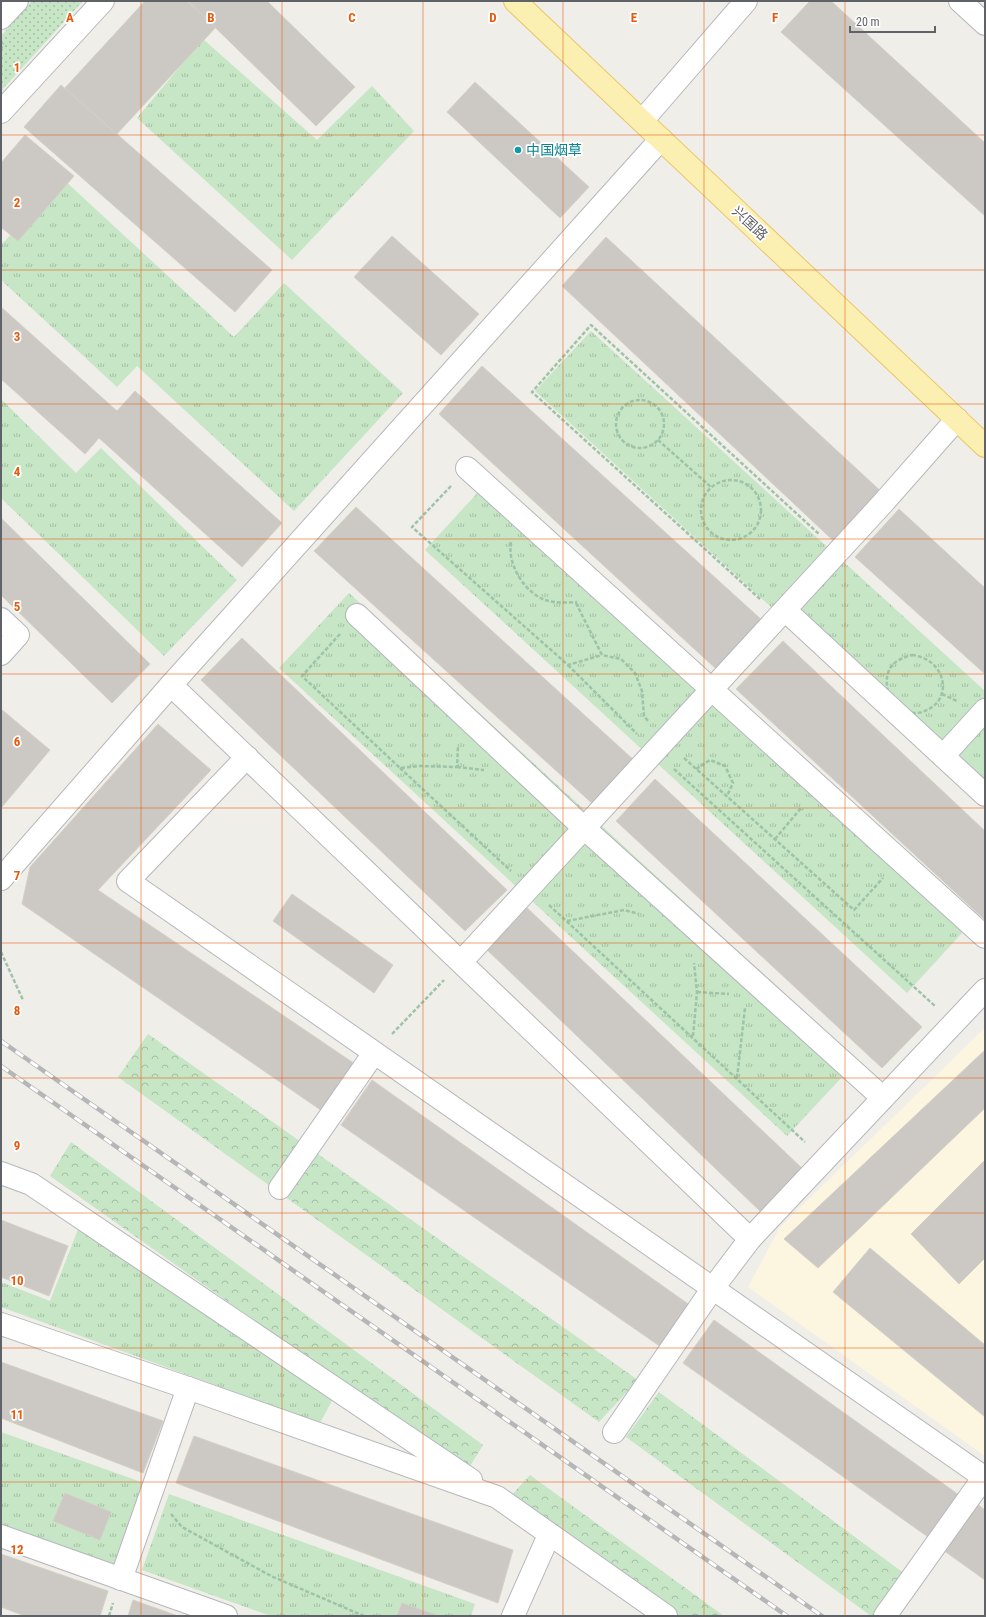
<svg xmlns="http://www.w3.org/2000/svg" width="986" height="1617" viewBox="0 0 986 1617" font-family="'Roboto Condensed','Noto Sans SC',sans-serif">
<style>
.commercial{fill:#fcf6e0}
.grass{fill:url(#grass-dots)}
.forest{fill:url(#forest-crowns)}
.park{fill:url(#park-tufts)}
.building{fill:#ccc9c4;stroke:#d5d0c6}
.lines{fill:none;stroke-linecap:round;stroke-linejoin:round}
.minor-casing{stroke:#b5b7bb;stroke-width:24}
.major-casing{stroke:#ebc666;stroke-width:24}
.path{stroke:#9dc4a9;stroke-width:2.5;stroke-dasharray:4 2;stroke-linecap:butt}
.minor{stroke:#fff;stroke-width:22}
.major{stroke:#fbefb2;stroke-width:22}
.rail-casing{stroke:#b5b6b7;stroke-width:4.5}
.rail{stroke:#fff;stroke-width:3;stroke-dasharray:9;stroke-linecap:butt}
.grid{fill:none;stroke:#e8590c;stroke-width:1;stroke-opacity:0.55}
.culture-dot{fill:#0f9aa8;stroke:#fff;stroke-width:1.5}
.labels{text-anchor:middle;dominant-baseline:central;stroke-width:3.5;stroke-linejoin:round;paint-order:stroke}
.culture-label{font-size:14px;fill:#0d838f;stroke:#fff;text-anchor:start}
.street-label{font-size:14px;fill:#5f6267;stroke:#fff}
.grid-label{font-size:13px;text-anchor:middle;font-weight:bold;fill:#e8590c;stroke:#fff;stroke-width:3.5;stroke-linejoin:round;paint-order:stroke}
</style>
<defs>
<pattern id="grass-dots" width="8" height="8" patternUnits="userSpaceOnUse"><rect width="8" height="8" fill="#c6e6c6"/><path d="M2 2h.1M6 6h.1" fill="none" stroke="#a4bea5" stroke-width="1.8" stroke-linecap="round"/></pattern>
<pattern id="forest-crowns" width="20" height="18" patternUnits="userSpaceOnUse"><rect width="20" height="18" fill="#c6e6c6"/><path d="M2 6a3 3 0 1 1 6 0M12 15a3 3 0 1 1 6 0" fill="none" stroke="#a4bea5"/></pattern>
<pattern id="park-tufts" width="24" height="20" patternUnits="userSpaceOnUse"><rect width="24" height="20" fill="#c6e6c6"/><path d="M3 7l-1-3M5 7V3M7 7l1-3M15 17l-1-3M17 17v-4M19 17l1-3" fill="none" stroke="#a4bea5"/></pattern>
</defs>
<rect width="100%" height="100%" fill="#f0eee8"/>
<path class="commercial" d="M985,1028V1456L748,1287L780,1227Z"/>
<path class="grass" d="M32,1H83L1,91V36Z"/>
<g class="forest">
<path d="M148,1034L638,1380L599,1422L118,1077Z"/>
<path d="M71,1142L483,1445L467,1471L50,1176Z"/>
<path d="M659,1392L905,1574L874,1616H871L626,1437Z"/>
<path d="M530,1475L724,1616H666L508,1499Z"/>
</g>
<g class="park">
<path d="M203,39L317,140L372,86L414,131L292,260L137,118Z"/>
<path d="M63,179L234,337L284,283L403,393L294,511L137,366L117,387L1,280V245Z"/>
<path d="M591,331L985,691V803L535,391Z"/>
<path d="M1,399L76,473L101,448L237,580L164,656L1,498Z"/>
<path d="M493,476L974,920L907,993L425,550Z"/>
<path d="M349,593L857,1061L787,1136L279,668Z"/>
<path d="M79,1227L335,1395L320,1423L1,1307V1282L50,1301Z"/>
<path d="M1,1432L144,1483L112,1572L1,1532Z"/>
<path d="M169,1494L475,1604L471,1616H271L142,1570Z"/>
</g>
<g class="building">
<path d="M145,1H187L216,27L115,136L64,89Z"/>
<path d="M188,1H267L355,87L316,126Z"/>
<path d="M810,1H831L985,143V216L781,32Z"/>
<path d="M475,82L589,187L560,218L447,112Z"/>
<path d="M61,85L272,270L235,312L24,127Z"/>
<path d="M25,135L74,176L18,241L2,228L1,230V163Z"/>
<path d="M392,236L479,314L441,355L354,277Z"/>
<path d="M606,237L886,496L839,546L562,286Z"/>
<path d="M1,307L117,411L135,391L282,523L242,567L99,438L85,454L1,379Z"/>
<path d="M482,366L763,621L715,668L439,414Z"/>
<path d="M356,507L636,762L595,806L314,551Z"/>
<path d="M899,509L985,588V674L855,557Z"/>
<path d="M1,518L150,664L112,703L1,595Z"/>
<path d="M242,638L507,890L465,931L201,680Z"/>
<path d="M783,641L985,831V920L736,689Z"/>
<path d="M1,709L50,750L1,808Z"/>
<path d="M158,724L211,770L98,890L355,1064L322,1111L22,904L30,867Z"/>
<path d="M655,779L922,1027L882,1068L616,821Z"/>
<path d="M292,894L393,965L374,993L273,921Z"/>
<path d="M524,905L805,1171L762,1213L484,947Z"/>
<path d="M985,1050V1108L818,1268L784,1239Z"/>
<path d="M372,1080L691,1306L661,1347L341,1125Z"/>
<path d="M985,1160V1258L959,1284L911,1234Z"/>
<path d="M1,1220L68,1246L49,1296L1,1277Z"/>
<path d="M870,1248L985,1345V1417L833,1292Z"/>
<path d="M714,1320L959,1495L928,1537L683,1363Z"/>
<path d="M1,1362L163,1421L143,1473L1,1418Z"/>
<path d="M194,1436L513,1550L498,1603L176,1483Z"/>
<path d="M65,1493L111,1512L100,1540L53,1521Z"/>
<path d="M977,1504L985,1510V1580L943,1550Z"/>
<path d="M1,1554L108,1591L100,1616H25L1,1607Z"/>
<path d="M133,1600L178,1616H128Z"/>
<path d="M402,1603L439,1616H397Z"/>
</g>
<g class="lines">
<g class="minor-casing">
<g id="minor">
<path d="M960,1L985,24"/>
<path d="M1,18L17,1"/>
<path d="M1,112L103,1"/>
<path d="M642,121L746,1"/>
<path d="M467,468L985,937"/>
<path d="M785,610L985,795"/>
<path d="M357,615L584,828L883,1098"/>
<path d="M1,619L18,635L1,654"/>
<path d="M171,685L750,1239L713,1288L614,1432"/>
<path d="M943,756L985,710"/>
<path d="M247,757L128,881L985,1478"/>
<path d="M1,879L171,685L661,139"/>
<path d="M461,962L883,503L957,419"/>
<path d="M1,1173L31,1184L471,1480"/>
<path d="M280,1188L374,1053"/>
<path d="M750,1239L985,990"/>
<path d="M1,1324L188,1388L497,1497L666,1616"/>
<path d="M1,1536L226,1616"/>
<path d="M121,1579L188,1388"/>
<path d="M513,1616L549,1535"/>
<path d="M885,1616L984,1477"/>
</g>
</g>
<g class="major-casing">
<path id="major" d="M515,1L985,446"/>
</g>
<g class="path">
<path d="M1,50L3,43"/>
<circle cx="640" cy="424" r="24"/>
<path d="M658,440L711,487"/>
<circle cx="731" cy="510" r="30"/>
<path d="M451,486L412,527L568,665L602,655"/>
<path d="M511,542C507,564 524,592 545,600C554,603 568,603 577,602"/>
<path d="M760,599L532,392L591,325L820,535"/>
<path d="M576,603L602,655L621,659L635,673L642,691L644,716L648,721"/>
<path d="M340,634L302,676L400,768L420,766L457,767L458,746"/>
<path d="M912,655C947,659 955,702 922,712C913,715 901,710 892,709C885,683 880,663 912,655Z"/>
<path d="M568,665L637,734"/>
<path d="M942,694L957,701"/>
<path d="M684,758L854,910L883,878"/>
<path d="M457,767L484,770"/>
<path d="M400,768L511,871"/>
<path d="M674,769L935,1006"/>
<path d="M696,769L710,760L725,766L733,783L727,796"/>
<path d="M775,839L801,808L803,810"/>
<path d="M549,905L805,1142"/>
<path d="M567,921L624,910L639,914"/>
<path d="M1,952L23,1000"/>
<path d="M697,992L729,994"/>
<path d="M392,1034L444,980"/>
<path d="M693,1036L697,992L694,963"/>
<path d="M737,1078L745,1008"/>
<path d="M171,1514L182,1527L271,1576L364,1616"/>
<path d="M109,1616L113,1603"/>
</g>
<use href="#minor" class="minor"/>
<use href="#major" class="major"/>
<g class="rail-casing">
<g id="rail">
<path d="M1,1041L822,1616"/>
<path d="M1,1066L787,1616"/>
</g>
</g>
<use href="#rail" class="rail"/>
</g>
<path class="grid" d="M141,1V1616M282,1V1616M423,1V1616M563,1V1616M704,1V1616M845,1V1616M1,135H985M1,270H985M1,404H985M1,539H985M1,674H985M1,808H985M1,943H985M1,1078H985M1,1213H985M1,1348H985M1,1482H985"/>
<circle class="culture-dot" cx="518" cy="150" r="4"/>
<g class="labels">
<g class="culture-label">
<text x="526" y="150">中国烟草</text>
</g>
<g class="street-label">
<text transform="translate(750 223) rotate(43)">兴国路</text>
</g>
</g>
<g class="grid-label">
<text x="70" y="22">A</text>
<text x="211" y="22">B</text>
<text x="352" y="22">C</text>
<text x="493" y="22">D</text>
<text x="634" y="22">E</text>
<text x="775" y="22">F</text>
<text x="17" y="72">1</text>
<text x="17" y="207">2</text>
<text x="17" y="341">3</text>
<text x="17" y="476">4</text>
<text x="17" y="611">5</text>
<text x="17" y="746">6</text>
<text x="17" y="880">7</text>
<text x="17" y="1015">8</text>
<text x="17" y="1150">9</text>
<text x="17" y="1285">10</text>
<text x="17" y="1419">11</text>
<text x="17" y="1554">12</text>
</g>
<rect width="986" height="1617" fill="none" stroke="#5f6267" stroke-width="4"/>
<path d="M850 26v6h85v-6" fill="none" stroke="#5f6267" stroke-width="2"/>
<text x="856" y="26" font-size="12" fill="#5f6267" stroke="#ffffff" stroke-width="3" paint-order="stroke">20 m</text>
</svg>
